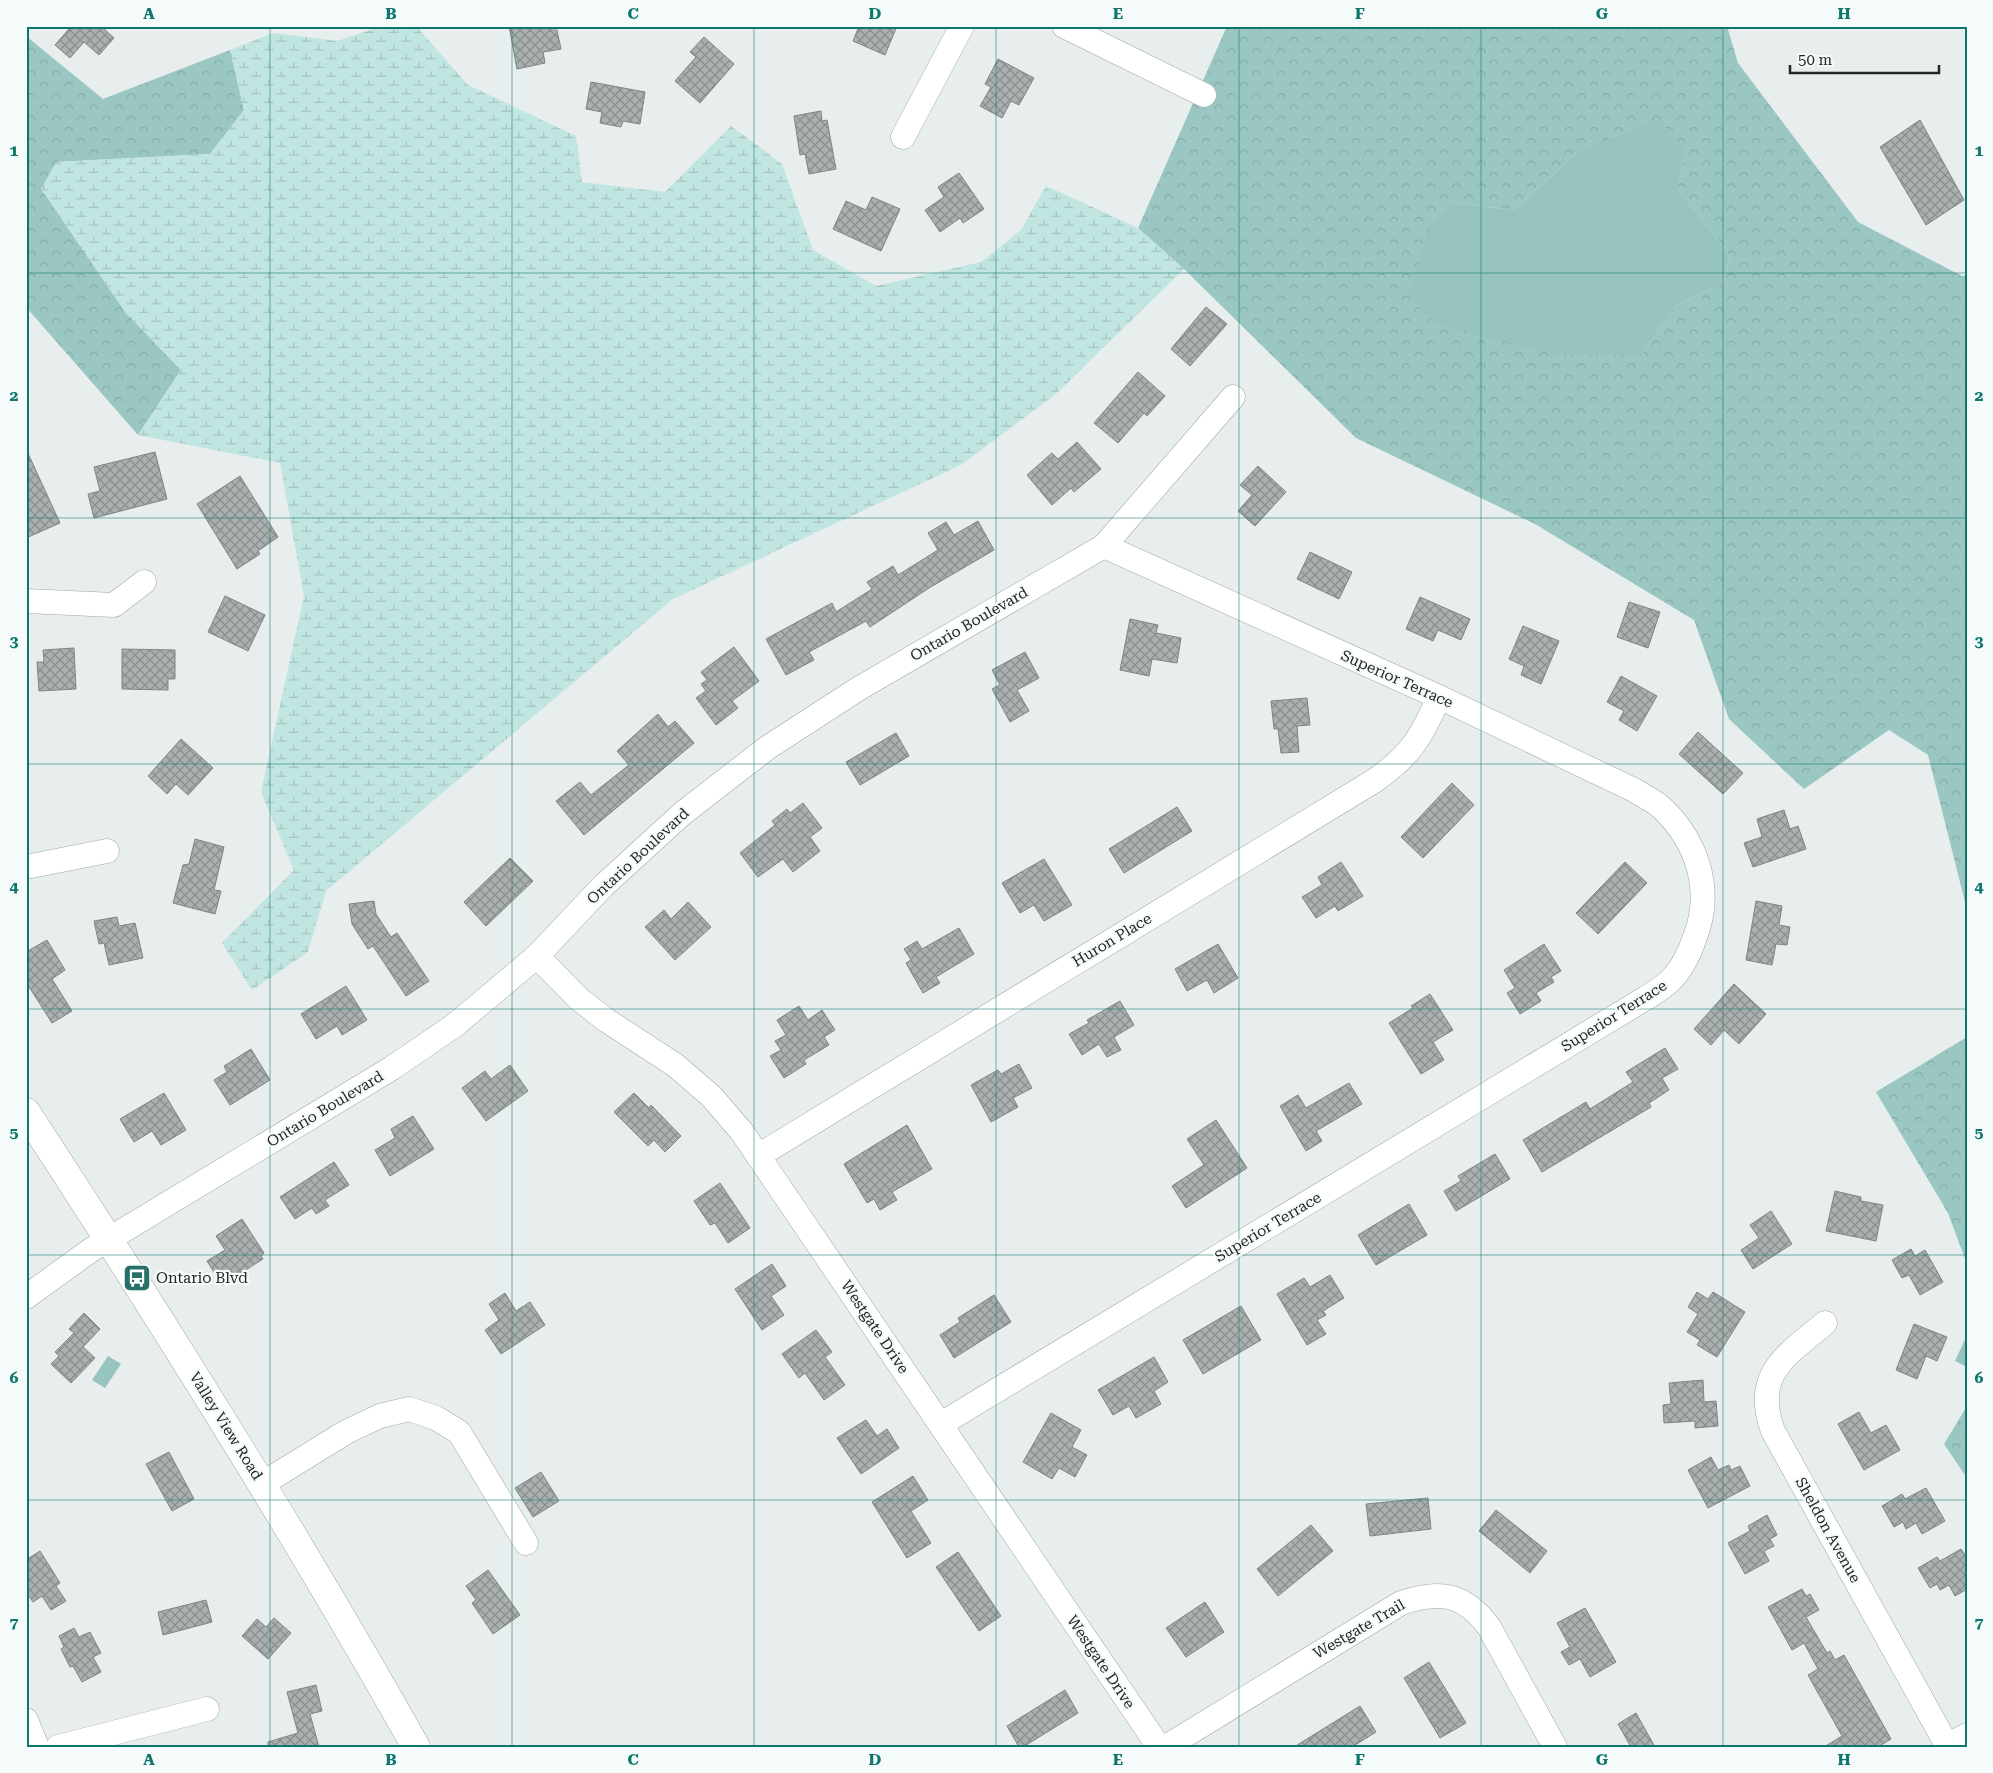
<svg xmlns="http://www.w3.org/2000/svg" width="1993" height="1773" viewBox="0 0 1993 1773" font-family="'Roboto Serif',serif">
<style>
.forest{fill:url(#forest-crowns);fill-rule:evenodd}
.wetland{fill:url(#wetland-marsh)}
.water{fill:#97c4bf}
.building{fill:url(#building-cross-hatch);stroke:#7f8584}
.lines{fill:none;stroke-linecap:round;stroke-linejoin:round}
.minor-casing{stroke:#a1a7a7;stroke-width:25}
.secondary-casing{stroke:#a1a7a7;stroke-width:29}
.minor{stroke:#fff;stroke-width:24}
.secondary{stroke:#fff;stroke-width:28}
.grid{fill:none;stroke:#0f766e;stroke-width:1;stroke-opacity:0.55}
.labels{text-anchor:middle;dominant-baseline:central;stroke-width:4.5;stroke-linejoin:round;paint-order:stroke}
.street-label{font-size:15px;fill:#242626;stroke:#f4fbfa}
.poi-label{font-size:15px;fill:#242626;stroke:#f4fbfa;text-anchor:start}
.neatline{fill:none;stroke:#0f766e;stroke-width:2}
.grid-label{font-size:16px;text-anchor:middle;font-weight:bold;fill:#0f766e}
</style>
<defs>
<pattern id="forest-crowns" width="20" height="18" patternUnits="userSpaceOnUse" patternTransform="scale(1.25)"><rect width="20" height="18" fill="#9ac7c2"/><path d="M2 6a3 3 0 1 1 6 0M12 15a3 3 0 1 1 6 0" fill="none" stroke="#85aba7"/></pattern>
<pattern id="wetland-marsh" width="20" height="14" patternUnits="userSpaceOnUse" patternTransform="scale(1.25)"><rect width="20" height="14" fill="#c1e5e1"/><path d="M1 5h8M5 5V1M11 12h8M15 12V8" fill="none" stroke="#a6c4c1"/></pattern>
<pattern id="building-cross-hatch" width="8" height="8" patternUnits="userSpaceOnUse" patternTransform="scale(1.25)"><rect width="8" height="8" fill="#aab0af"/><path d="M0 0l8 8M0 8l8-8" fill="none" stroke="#8a8f8e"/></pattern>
</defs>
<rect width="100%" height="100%" fill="#e7eeed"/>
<g class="forest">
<path d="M1227,26H1727L1738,63L1858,222L1962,276L1967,275V910L1928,755L1889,730L1804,789L1729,719L1694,620L1535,524L1356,438L1184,269L1138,228ZM1577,153H1687L1677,188L1730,256L1723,283L1676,305L1642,354L1452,203L1514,210Z"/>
<path d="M26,36L103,99L230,50L244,110L210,154L56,162L125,312L181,370L138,435L26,307Z"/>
<path d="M1967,1037V1264L1948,1213L1876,1092Z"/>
<path d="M1967,1406V1478L1944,1444Z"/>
</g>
<path class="wetland" d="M382,26H416L468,85L576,136L582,182L665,192L731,126L782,164L813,250L876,286L981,262L1021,230L1046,186L1138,228L1184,269L1056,394L961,465L673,599L326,891L308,952L252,990L222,943L294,870L261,792L304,596L280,463L138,435L181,370L125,312L41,189L56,162L210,154L244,110L230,50L273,33L337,41Z"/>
<g class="water">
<path d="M1660,119L1687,153L1677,188L1730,256L1723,283L1676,305L1642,354H1556L1434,323L1408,296L1431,224L1452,203L1514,210L1577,153Z"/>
<path d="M1967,1335V1367L1955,1361Z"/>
<path d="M108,1356L121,1364L105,1388L92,1380Z"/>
</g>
<g class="building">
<path d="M66,26H101L114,38L99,55L84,42L70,58L55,45L69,29Z"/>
<path d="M509,26H556L561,49L543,52L545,63L517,69Z"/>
<path d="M859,26H897L885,55L853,41Z"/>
<path d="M704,37L734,64L700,103L675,81L696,57L690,52Z"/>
<path d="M998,59L1034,78L1019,105L1011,101L1002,118L980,106L991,87L985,84Z"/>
<path d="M591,82L645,92L640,124L623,121L621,127L600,123L602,112L586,109Z"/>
<path d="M821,111L822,121L827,120L836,169L809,174L805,154L800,155L794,116Z"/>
<path d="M1920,120L1964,200L1926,225L1880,147Z"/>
<path d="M959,173L984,209L963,223L960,218L940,232L925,210L944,197L938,187Z"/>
<path d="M872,197L900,209L881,251L833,229L846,201L866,210Z"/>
<path d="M1206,307L1227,324L1190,366L1171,349Z"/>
<path d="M1138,372L1165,396L1147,416L1144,413L1118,443L1094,423Z"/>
<path d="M1077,442L1101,469L1074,492L1071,488L1052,505L1027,475L1052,453L1058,459Z"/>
<path d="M26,449L60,523L26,538Z"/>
<path d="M155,452L167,499L94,518L88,494L100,491L94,467Z"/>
<path d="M1258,466L1286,492L1255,526L1238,511L1252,495L1240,485Z"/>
<path d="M240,476L278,537L258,551L260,554L237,569L197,504Z"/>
<path d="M978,521L994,550L929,588L870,627L866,621L809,652L814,660L786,675L766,639L832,603L836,612L872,589L867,582L893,566L898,575L938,550L928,533L946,522L954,535Z"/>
<path d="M1310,552L1352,572L1339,599L1297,579Z"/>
<path d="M225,596L265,615L248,651L208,632Z"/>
<path d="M1420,597L1470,619L1461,640L1438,630L1433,641L1406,629Z"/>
<path d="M1629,602L1660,612L1648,648L1617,637Z"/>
<path d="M1130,619L1158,625L1156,633L1181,638L1177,663L1152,659L1149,676L1120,670Z"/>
<path d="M1523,626L1559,641L1541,684L1521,675L1524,666L1509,659Z"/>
<path d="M734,647L759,681L732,701L738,708L716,725L696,698L706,691L701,684L707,680L701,672Z"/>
<path d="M74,648L76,689L39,691L37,662H44L43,650Z"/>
<path d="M122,649L175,650V679H168V690L122,689Z"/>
<path d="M1025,652L1039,678L1017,690L1029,711L1010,722L992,689L1000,685L992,670Z"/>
<path d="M1621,676L1657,696L1637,731L1619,720L1624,711L1607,702Z"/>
<path d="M1307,698L1310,725L1297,726L1299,752L1281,753L1278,729H1274L1271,701Z"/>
<path d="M658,714L668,727L675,721L694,743L584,835L556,801L580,782L591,795L629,765L617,751Z"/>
<path d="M1698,732L1743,773L1723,794L1679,754Z"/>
<path d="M896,733L909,756L860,785L846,762Z"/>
<path d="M181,739L213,768L188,795L176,784L167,794L148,776Z"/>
<path d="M1452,783L1474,805L1423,858L1401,837Z"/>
<path d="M803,803L822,828L810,837L820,851L793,872L783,859L758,877L740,853L775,825L772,821L787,809L790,813Z"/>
<path d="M1177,807L1192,831L1124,873L1109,849Z"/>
<path d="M1784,810L1790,829L1798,826L1806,849L1753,867L1744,843L1762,837L1757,819Z"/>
<path d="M195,839L224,847L214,890L221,891L215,914L173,903L183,865L189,864Z"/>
<path d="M510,858L533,881L486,926L464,902Z"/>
<path d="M1044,859L1072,905L1044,921L1034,905L1020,913L1002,883Z"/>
<path d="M1341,862L1363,896L1338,911L1335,906L1316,918L1302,897L1322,885L1318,877Z"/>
<path d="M1625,862L1647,883L1598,934L1576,913Z"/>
<path d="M374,901L376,914L391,937L397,933L429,981L406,996L373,946L368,949L352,924L349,904Z"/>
<path d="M1756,901L1782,906L1779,925L1790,927L1787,945L1776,944L1772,965L1746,960Z"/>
<path d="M688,902L711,927L675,960L645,927L664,910L671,919Z"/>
<path d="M117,917L119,926L135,923L143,958L109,965L104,943L99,944L94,921Z"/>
<path d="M959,928L974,954L936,977L940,983L923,993L906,963L911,960L904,949L917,941L922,949Z"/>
<path d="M47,940L65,970L52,979L72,1011L52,1023L26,982V952Z"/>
<path d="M1218,944L1238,978L1214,993L1207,980L1187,991L1175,969Z"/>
<path d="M1544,944L1561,971L1551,977L1554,982L1536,993L1541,1001L1520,1014L1507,993L1515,988L1504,970Z"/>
<path d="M1734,984L1766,1014L1739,1044L1724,1030L1711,1045L1694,1029Z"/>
<path d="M346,986L367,1020L342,1035L337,1026L316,1039L301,1014Z"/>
<path d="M1430,994L1453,1030L1433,1042L1444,1060L1421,1074L1389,1023L1413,1008L1411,1006Z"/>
<path d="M1120,1001L1134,1025L1114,1037L1121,1050L1107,1057L1099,1044L1082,1055L1069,1034L1089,1023L1087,1020Z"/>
<path d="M799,1006L808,1020L822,1010L835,1030L824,1037L829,1045L804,1060L806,1064L784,1078L770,1056L781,1050L775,1041L786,1035L777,1020Z"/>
<path d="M1665,1048L1678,1069L1662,1078L1669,1090L1649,1103L1651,1107L1542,1172L1523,1140L1586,1102L1590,1109L1633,1082L1626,1072Z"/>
<path d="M251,1049L270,1080L230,1105L214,1080L227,1072L224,1066Z"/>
<path d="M1019,1064L1032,1088L1013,1098L1018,1107L991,1122L971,1085L998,1070L1001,1074Z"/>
<path d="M510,1065L528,1091L486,1121L462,1088L485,1071L491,1079Z"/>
<path d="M1349,1083L1362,1104L1316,1131L1322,1141L1306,1151L1280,1106L1298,1095L1306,1108Z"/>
<path d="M164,1093L186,1130L161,1145L152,1131L134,1142L120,1119Z"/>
<path d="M634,1093L649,1108L651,1105L681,1136L665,1152L654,1140L648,1146L614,1112Z"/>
<path d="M413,1116L434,1149L390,1176L375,1150L395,1138L391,1129Z"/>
<path d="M1216,1120L1247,1168L1186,1208L1172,1186L1204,1165L1187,1139Z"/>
<path d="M907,1125L932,1169L892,1192L897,1200L880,1210L874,1199L867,1203L844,1164Z"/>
<path d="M1495,1154L1510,1179L1456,1211L1444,1191L1461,1181L1458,1176Z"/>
<path d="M334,1162L349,1185L325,1200L329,1206L316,1214L312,1208L295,1219L280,1197Z"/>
<path d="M720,1183L750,1228L728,1243L715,1223L710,1225L694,1201Z"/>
<path d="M1835,1191L1861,1197V1201L1883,1205L1876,1241L1826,1231Z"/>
<path d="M1409,1204L1427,1235L1376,1265L1358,1235Z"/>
<path d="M1771,1211L1792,1244L1753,1269L1741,1250L1759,1238L1750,1225Z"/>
<path d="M242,1219L264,1253L261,1256L263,1259L222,1285L207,1261L225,1250L216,1236Z"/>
<path d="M1911,1249L1915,1256L1925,1250L1943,1282L1920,1295L1909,1275L1902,1278L1892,1260Z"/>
<path d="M772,1264L786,1286L771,1296L784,1315L762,1330L735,1289Z"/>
<path d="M1330,1275L1344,1298L1323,1311L1326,1315L1317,1320L1326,1334L1307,1345L1277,1294L1304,1278L1310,1287Z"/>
<path d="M1697,1292L1708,1299L1713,1292L1745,1312L1717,1357L1697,1345L1700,1340L1687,1332L1698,1314L1688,1307Z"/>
<path d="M505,1293L516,1311L530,1302L545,1325L501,1354L485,1330L499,1320L489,1304Z"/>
<path d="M994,1295L1011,1322L954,1358L940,1335L960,1322L958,1318Z"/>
<path d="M1241,1306L1261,1340L1203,1374L1183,1340Z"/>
<path d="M84,1313L100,1329L83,1347L95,1358L71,1383L51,1364L59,1356L55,1352L74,1333L69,1329Z"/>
<path d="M1914,1324L1947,1337L1937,1361L1926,1356L1917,1379L1896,1370Z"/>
<path d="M816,1330L832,1352L825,1357L845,1385L824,1400L805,1373L799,1378L782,1354Z"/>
<path d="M1154,1357L1168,1382L1154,1391L1161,1404L1136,1418L1129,1406L1113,1415L1098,1390Z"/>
<path d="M1703,1380L1704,1402L1716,1401L1718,1426L1695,1428V1421L1664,1423L1663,1405L1671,1404L1669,1383Z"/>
<path d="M1859,1412L1871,1433L1886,1425L1900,1450L1864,1470L1838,1424Z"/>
<path d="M1051,1413L1081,1430L1072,1447L1087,1455L1075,1477L1059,1468L1052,1479L1023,1462Z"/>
<path d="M866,1420L877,1436L887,1429L899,1448L861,1474L837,1438Z"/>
<path d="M169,1452L194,1499L172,1511L146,1464Z"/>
<path d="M1711,1457L1718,1470L1729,1465L1731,1470L1740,1466L1750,1486L1708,1508L1688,1470Z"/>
<path d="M541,1472L559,1501L533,1517L515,1488Z"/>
<path d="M913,1476L928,1500L911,1511L931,1543L907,1558L872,1502Z"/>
<path d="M1926,1488L1945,1521L1922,1534L1916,1523L1906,1529L1903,1522L1894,1527L1882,1506L1902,1494L1905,1499Z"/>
<path d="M1428,1498L1431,1529L1370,1536L1366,1504Z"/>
<path d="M1496,1510L1547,1551L1530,1573L1479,1531Z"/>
<path d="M1767,1515L1777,1535L1770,1539L1774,1546L1764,1551L1769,1561L1745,1574L1728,1543L1750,1531L1748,1526Z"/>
<path d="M1311,1525L1333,1551L1278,1596L1257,1569Z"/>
<path d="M1961,1549L1967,1558V1589L1955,1596L1949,1585L1940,1590L1937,1584L1930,1588L1918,1568L1937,1557L1940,1561Z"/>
<path d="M40,1551L60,1583L56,1586L66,1601L51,1610L42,1596L33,1602L26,1592V1560Z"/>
<path d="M958,1552L1001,1616L979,1631L936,1567Z"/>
<path d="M488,1570L520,1615L493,1634L472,1603L476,1600L466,1586Z"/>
<path d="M1802,1589L1806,1596L1810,1594L1819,1610L1806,1617L1827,1653L1830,1651L1835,1660L1844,1655L1891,1739L1878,1747H1824L1842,1736L1808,1675L1818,1669L1804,1643L1792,1650L1768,1607Z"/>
<path d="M206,1600L212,1622L163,1635L158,1612Z"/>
<path d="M1205,1602L1224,1632L1186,1657L1166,1628Z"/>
<path d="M1585,1608L1616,1662L1590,1677L1580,1659L1569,1665L1561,1652L1570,1647L1557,1623Z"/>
<path d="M274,1618L291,1633L268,1659L242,1636L257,1619L266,1627Z"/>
<path d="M74,1628L79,1637L90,1632L101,1653L93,1657L101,1672L82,1682L73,1666L70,1667L61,1649L64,1647L59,1636Z"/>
<path d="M1429,1662L1466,1723L1440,1738L1404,1678Z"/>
<path d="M316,1685L322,1711L310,1714L319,1747H268V1742L298,1733L287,1692Z"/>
<path d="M1065,1690L1078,1713L1023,1747H1019L1007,1726Z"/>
<path d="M1360,1706L1376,1732L1352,1747H1294Z"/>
<path d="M1636,1713L1655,1747H1631L1618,1724Z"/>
</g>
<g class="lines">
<g class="minor-casing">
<g id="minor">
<path d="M1064,26L1204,95"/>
<path d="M903,137L962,26"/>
<path d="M26,601L114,605L144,582"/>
<path d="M26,867L107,851"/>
<path d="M537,956L579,999L606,1020L675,1065L711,1096L742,1132L1159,1747"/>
<path d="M758,1156L1374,781C1411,755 1421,738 1439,697"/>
<path d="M26,1297L91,1250L392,1068L455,1025L537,956L603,886L683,813L767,748L858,689L1104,546L1233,397"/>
<path d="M1825,1323C1786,1356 1752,1374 1773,1431L1948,1747"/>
<path d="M941,1424L1646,998C1654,993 1664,987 1671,980C1682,969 1690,952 1695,937C1713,891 1698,843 1663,809C1655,801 1643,796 1634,790L1439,697L1104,546"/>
<path d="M262,1484L346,1432L380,1416L409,1409L436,1418L459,1432L526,1543"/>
<path d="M26,1720L37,1747"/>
<path d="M1947,1746L1967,1735"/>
<path d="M58,1747L207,1709"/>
<path d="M1166,1747L1401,1603C1439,1590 1464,1593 1489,1627L1555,1747"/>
</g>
</g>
<g class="secondary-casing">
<path id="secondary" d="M26,1112C162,1320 294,1530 416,1747"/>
</g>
<use href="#minor" class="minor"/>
<use href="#secondary" class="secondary"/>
</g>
<path class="grid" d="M270,26V1747M512,26V1747M754,26V1747M996,26V1747M1239,26V1747M1481,26V1747M1723,26V1747M26,273H1967M26,518H1967M26,764H1967M26,1009H1967M26,1255H1967M26,1500H1967"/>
<defs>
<g id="bus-square" transform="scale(1.4375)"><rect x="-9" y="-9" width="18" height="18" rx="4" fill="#27706a" stroke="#f4fbfa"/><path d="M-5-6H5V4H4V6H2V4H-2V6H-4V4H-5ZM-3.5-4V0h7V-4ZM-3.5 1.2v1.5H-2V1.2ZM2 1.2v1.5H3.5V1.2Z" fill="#fff"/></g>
</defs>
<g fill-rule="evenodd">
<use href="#bus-square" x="137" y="1278"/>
</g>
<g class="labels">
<g class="street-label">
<text transform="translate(969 624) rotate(-30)">Ontario Boulevard</text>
<text transform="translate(1397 679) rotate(24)">Superior Terrace</text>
<text transform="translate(638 856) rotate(-43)">Ontario Boulevard</text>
<text transform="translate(1112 940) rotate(-31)">Huron Place</text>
<text transform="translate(1614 1016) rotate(-32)">Superior Terrace</text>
<text transform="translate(325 1109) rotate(-31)">Ontario Boulevard</text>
<text transform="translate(1268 1227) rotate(-31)">Superior Terrace</text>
<text transform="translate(875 1327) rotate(56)">Westgate Drive</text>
<text transform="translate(226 1426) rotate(58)">Valley View Road</text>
<text transform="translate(1828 1530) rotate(61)">Sheldon Avenue</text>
<text transform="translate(1359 1629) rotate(-30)">Westgate Trail</text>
<text transform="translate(1101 1662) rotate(56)">Westgate Drive</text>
</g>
<g class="poi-label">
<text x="156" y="1278">Ontario Blvd</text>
</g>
</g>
<rect width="1993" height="1773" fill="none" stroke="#f4fbfa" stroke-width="55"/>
<path d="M1790 65v8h149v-8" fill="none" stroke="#242626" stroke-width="2.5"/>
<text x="1798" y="65" font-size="15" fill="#242626" stroke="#f4fbfa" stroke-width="4" paint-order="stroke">50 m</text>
<rect x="28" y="28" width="1938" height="1718" class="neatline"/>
<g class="grid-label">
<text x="149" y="19">A</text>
<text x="391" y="19">B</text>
<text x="633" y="19">C</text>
<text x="875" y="19">D</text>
<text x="1118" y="19">E</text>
<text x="1360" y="19">F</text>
<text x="1602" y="19">G</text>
<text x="1844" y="19">H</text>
<text x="14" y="156">1</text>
<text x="1979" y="156">1</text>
<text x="14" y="401">2</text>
<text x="1979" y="401">2</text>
<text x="14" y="647">3</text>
<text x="1979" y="647">3</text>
<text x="14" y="892">4</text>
<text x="1979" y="892">4</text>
<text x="14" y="1138">5</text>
<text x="1979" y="1138">5</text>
<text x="14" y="1383">6</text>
<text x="1979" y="1383">6</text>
<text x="14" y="1628">7</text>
<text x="1979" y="1628">7</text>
<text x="149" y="1765">A</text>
<text x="391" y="1765">B</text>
<text x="633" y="1765">C</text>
<text x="875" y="1765">D</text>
<text x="1118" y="1765">E</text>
<text x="1360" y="1765">F</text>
<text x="1602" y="1765">G</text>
<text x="1844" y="1765">H</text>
</g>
</svg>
